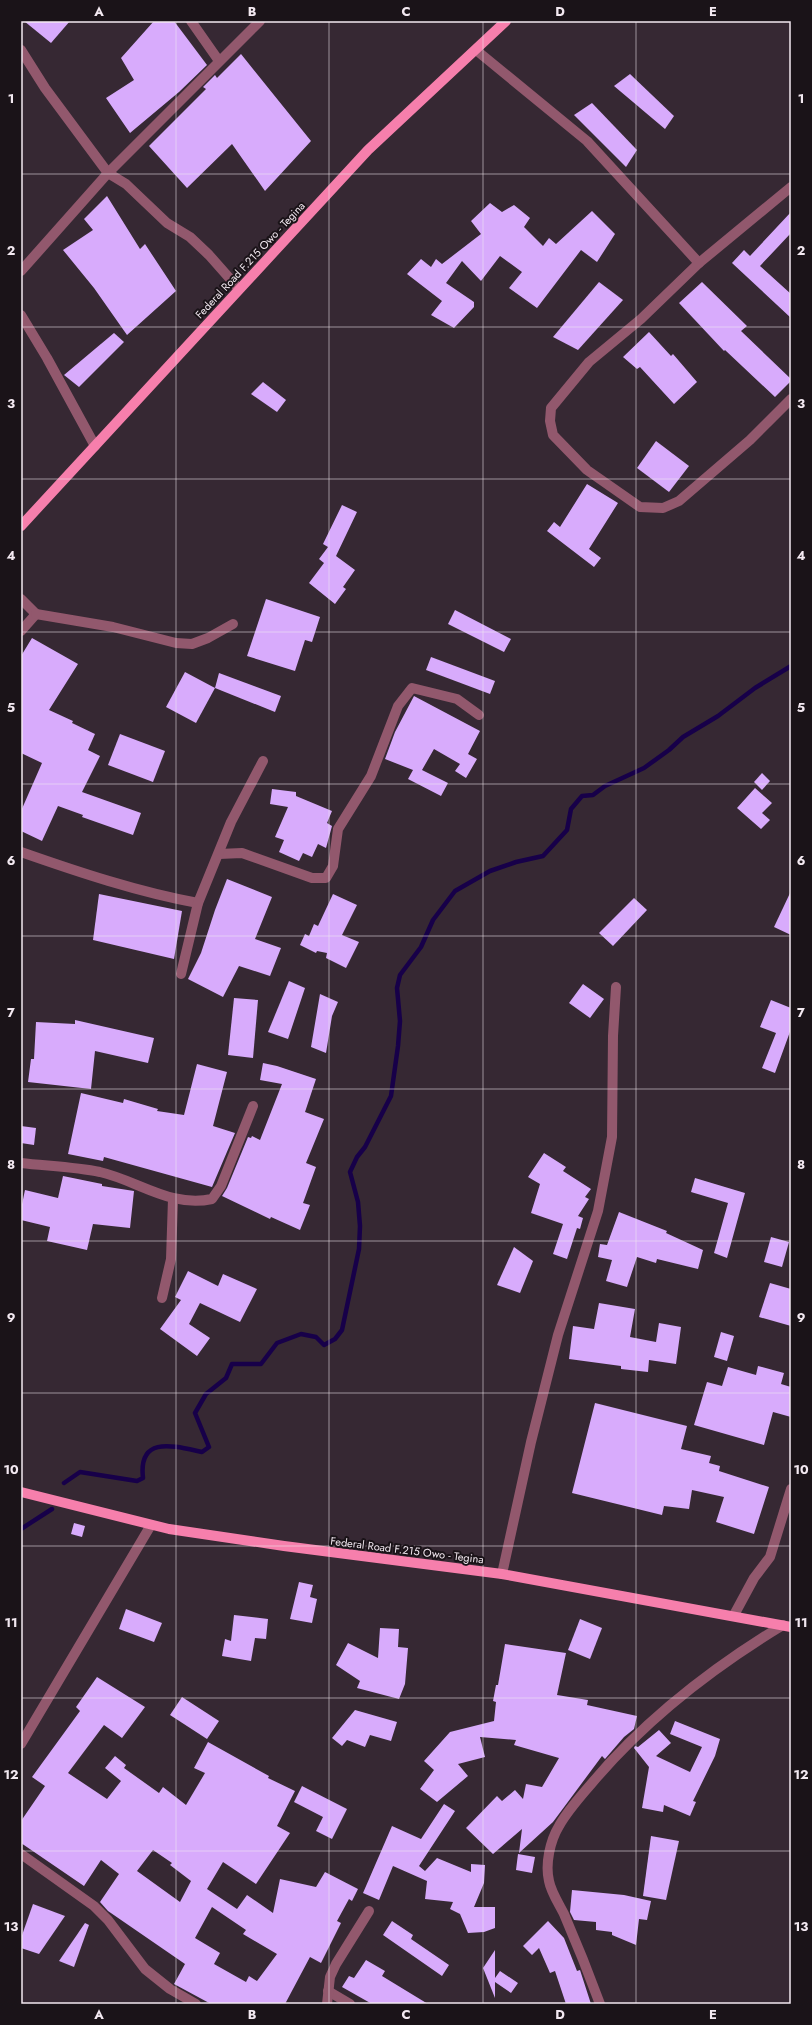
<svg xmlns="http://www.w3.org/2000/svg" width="812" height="2025" viewBox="0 0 812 2025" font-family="Jost,sans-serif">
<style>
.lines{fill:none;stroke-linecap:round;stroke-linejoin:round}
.stream{stroke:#170049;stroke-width:4.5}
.building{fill:#d8abfc;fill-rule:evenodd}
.minor{stroke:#92586d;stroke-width:10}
.major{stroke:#f67fac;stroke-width:10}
.grid{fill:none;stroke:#f3e9f1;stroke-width:1;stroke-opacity:0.55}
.labels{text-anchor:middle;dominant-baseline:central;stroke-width:4;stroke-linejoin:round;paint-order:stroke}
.street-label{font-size:11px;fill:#f3e9f1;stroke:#1a1318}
.neatline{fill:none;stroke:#f3e9f1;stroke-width:1.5}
.grid-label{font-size:13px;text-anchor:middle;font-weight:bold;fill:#f3e9f1}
</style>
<rect width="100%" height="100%" fill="#362833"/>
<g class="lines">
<g class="stream">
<path d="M64,1483L80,1472L137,1481L143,1478C138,1435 174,1446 202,1452L209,1447L195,1413L206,1394L226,1378L232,1364H261L277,1343L301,1334L316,1337L324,1345L335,1339L342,1330L359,1249L360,1226L358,1202L350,1172L357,1157L365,1147L391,1096L398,1046L400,1021L397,988L400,975L421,947L433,920L455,891L490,871L516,862L543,856L567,830L571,809L582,796L593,795L605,786L644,768L669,750L683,737L718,716L755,688L791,666"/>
<path d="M21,1529L52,1509"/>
</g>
</g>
<g class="building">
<path d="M24,21H70L51,43Z"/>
<path d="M154,21H174L207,65L179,92L130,133L106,98L134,80L121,58Z"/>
<path d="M241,54L311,141L265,191L232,144L187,188L149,146L206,89L203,87L215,75L217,78Z"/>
<path d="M630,74L674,116L665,129L614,86Z"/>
<path d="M592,103L637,150L626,167L574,115Z"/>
<path d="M107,196L140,249L145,244L176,291L127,335L94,288L63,250L93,230L84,219Z"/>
<path d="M490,203L502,212L514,205L530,218L524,227L543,246L549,238L556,244L592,211L615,234L597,262L581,250L537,308L509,288L522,272L500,256L481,281L462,261L446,283L474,302V307L454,328L431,315L442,301L407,274L421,259L431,267L436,259L442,264L481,234L471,221Z"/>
<path d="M791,212V233L760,266L791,294V318L732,263L744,250L750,256Z"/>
<path d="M599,282L623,300L578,350L553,337Z"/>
<path d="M702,282L747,326L741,331L791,379V381L775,397L725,350L724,351L679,303Z"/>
<path d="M649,332L671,356L673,354L697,382L674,404L640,367L637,369L623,357Z"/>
<path d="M114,333L124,342L79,387L64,375Z"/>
<path d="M263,382L286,400L277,412L251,394Z"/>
<path d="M656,441L689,466L669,492L637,468Z"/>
<path d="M587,484L618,503L589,549L601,558L594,567L547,531L554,522L560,527Z"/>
<path d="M342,505L357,512L336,556L355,570L343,587L346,589L335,604L309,583L324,563L319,559L328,547L323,544Z"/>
<path d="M266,599L320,617L312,642L305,640L295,671L247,656Z"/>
<path d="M455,610L511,639L504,652L448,624Z"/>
<path d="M32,638L78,664L49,710L73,721L72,723L95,734L88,750L100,756L82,792L141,813L133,835L82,817L83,815L58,806L42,841L21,831V811L42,763L21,753V656Z"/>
<path d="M431,657L495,681L490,694L426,670Z"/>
<path d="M185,672L215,688L196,723L166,707Z"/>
<path d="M219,673L281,696L275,712L215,688Z"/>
<path d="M414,696L480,731L468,754L477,759L466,778L455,771L460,764L434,749L422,770L448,783L441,796L408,779L413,770L385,759L395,732Z"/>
<path d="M120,734L165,751L153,782L108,765Z"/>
<path d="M762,773L770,781L762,790L754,782Z"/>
<path d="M755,788L772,803L762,813L770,820L761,829L737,808Z"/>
<path d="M272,789L296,792V796L332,811L327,823L332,826L326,848L318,844L312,857L303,853L299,861L279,852L284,840L275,837L288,807L270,804Z"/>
<path d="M227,879L272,897L255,939L281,948L270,976L239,966L223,997L188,979L201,953L215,910Z"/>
<path d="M791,891V935L774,927Z"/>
<path d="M99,894L182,911L174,959L93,940Z"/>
<path d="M333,894L357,905L342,935L359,942L346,968L326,958L327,953L317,951L316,953L300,945L305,934L309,936L314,924L318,926Z"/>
<path d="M634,898L647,910L613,946L599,933Z"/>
<path d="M289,981L305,988L288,1039L268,1032Z"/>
<path d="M583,984L604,999L590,1018L569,1003Z"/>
<path d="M320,994L338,1002L332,1016L326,1053L311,1047Z"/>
<path d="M234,998L258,1000L253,1058L228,1055Z"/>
<path d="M771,1000L791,1008V1029L775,1073L762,1068L776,1033L760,1027Z"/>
<path d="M75,1020L154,1038L148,1063L95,1051L91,1089L28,1082L31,1059H34L36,1022L75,1024Z"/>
<path d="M263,1063L277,1066L316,1079L305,1112L324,1119L306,1163L316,1167L303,1203L310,1205L300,1230L271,1217L270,1219L222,1196L227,1188L248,1137L251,1138L252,1136L260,1140L282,1084L260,1080Z"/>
<path d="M197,1064L227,1072L213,1126L235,1133L212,1187L104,1157L103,1161L68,1154L81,1093L123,1103L124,1099L158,1109L157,1111L184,1115Z"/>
<path d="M21,1126L36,1128L34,1145L21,1143Z"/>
<path d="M544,1153L566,1167L563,1171L591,1189L585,1197L589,1199L578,1216L583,1218L580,1229L577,1228L567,1259L553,1254L563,1224L531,1213L540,1184L528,1177Z"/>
<path d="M63,1176L102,1184V1186L134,1191L130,1228L93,1224L87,1250L47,1241L50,1227L21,1220V1209L25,1190L58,1198Z"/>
<path d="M695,1178L745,1193L727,1258L714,1253L728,1203L691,1192Z"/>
<path d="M619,1212L667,1231L666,1233L703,1250L698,1269L657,1259L656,1263L637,1257L627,1287L606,1281L612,1260L598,1257L600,1244L607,1245Z"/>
<path d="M771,1237L789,1242L782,1267L764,1262Z"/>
<path d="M514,1247L533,1261L520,1293L497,1285Z"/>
<path d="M188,1271L218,1286L223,1274L257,1289L240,1322L200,1303L189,1324L210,1338L197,1356L160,1329L181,1300L175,1297Z"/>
<path d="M770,1283L791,1289V1326L759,1317Z"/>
<path d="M599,1303L635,1309L630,1337L656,1342L659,1323L681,1327L676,1364L649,1360L648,1372L621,1369V1366L569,1359L573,1326L594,1329Z"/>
<path d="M721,1332L734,1336L727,1361L714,1357Z"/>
<path d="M758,1366L784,1373L781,1384L791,1387V1417L773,1412L764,1445L694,1425L707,1382L722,1386L728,1367L756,1375Z"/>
<path d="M595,1403L687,1426L681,1449L711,1456L709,1463L720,1466L719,1471L769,1487L754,1534L716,1522L724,1497L692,1490L689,1509L664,1506L662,1515L572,1493Z"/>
<path d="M74,1523L85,1526L82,1537L71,1534Z"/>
<path d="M299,1582L313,1585L310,1597L317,1599L312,1623L290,1619Z"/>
<path d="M126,1609L162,1623L154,1642L119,1629Z"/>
<path d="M234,1615L268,1619L266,1639L255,1638L251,1661L222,1656L225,1639L231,1641Z"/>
<path d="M580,1619L602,1628L590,1659L568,1650Z"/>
<path d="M380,1628L399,1629L398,1647L408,1648L405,1684L399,1699L357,1688L360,1681L336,1665L348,1643L378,1658Z"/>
<path d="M505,1644L566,1653L557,1695L588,1700L587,1705L637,1716L634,1729L624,1737L605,1759L602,1756L553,1822L519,1853L522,1829L493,1854L466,1828L497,1796L502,1801L515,1790L523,1799L526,1784L542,1787L559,1758L514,1745L516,1740L480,1737L485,1757L458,1764L468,1776L437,1802L420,1789L434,1770L424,1761L450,1732L494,1721L496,1702L493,1701L496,1685H498Z"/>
<path d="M97,1677L145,1707L122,1738L104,1725L68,1773L107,1799L121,1781L105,1768L115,1756L126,1765L124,1768L159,1793L163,1787L186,1805L205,1773L194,1768L208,1742L269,1776L268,1778L295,1791L277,1826L290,1833L256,1884L223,1862L207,1889L237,1909L247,1895L273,1913L280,1879L316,1887L325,1872L358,1889L352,1901L349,1899L337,1921L341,1923L321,1963L310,1957L285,2004H211L174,1984L185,1964L108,1911L100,1902L119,1874L101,1860L84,1886L21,1843V1821L45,1786L32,1777L80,1711L76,1707ZM153,1850L172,1863L170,1865L191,1881L180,1902L137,1871ZM212,1907L246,1930L243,1934L277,1954L257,1981L249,1976L246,1982L214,1964L220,1953L195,1938Z"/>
<path d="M182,1697L219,1721L207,1739L170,1715Z"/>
<path d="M355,1710L397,1722L391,1741L370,1735L365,1747L347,1740L342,1746L332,1738Z"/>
<path d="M675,1721L720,1739L715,1756L693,1801L696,1802L690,1816L664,1805L663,1812L642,1808L649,1767L634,1748L635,1746L638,1747L659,1730L671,1743L656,1756L690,1772L702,1747L670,1734Z"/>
<path d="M302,1786L347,1809L332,1839L316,1831L323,1817L294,1802Z"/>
<path d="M444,1804L455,1811L419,1866L425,1871L437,1858L471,1872V1864L485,1865L484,1883L474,1907H495V1928L484,1932L468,1933L460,1914L450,1909L453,1902L425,1899L427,1881L393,1866L379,1900L363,1893L392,1826L421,1839Z"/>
<path d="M651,1836L679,1841L666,1900L643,1896Z"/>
<path d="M518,1854L535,1857L532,1873L516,1870Z"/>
<path d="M572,1890L624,1895L651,1901L647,1920L639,1919L636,1945L612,1935V1932L596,1930V1922L574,1920L570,1912Z"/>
<path d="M33,1904L65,1916L39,1954L21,1948V1938Z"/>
<path d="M392,1921L413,1935L411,1939L449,1965L442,1976L383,1935Z"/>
<path d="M548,1921L564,1938L577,1971L580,1970L591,2004H566L555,1971L550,1973L539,1948L532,1955L523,1946Z"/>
<path d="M85,1923L89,1925L74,1967L59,1961Z"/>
<path d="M495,1950V1978L500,1971L518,1983L511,1993L495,1982V1998L483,1968Z"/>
<path d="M366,1960L385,1971L382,1976L428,2004H372L342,1987L349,1976L354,1978Z"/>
</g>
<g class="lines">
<g class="minor">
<path d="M191,21L219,61"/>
<path d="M21,50L45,88L108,173L126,184L167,223L190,237L209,255L239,289"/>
<path d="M476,50L587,141L699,263"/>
<path d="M791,187L699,263L641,319L589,362L551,408L550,421L553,435L587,470L640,507L663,508L679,501L750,440L791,399"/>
<path d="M21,271L108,173L260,21"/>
<path d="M21,315L47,358L95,446"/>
<path d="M21,599L36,614L21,631"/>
<path d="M36,614L113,627L176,643L192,644L208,638L233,624"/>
<path d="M21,852C78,872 138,892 198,903"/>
<path d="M219,854L242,853L312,878H326L333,866L338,829L371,776L398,706L412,688L457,699L479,715"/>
<path d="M181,974L198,903L231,822L263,761"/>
<path d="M21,1163C47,1166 75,1167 100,1172C139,1181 171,1208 212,1199L221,1186L253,1106"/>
<path d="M162,1298L171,1259L173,1199"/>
<path d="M502,1574L531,1442L558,1335L598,1211L612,1137L613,1036L616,987"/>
<path d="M734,1615L754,1578L770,1557L791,1489"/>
<path d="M21,1744L151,1525"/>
<path d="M21,1854L94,1906L108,1920L145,1969L170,1989L196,2004"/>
<path d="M328,1991L350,2004"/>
<path d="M327,2004L330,1977L336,1964L369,1911"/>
<path d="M600,2004C589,1974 577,1944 564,1914C559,1904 551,1892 549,1881C545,1864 550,1841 559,1826C568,1810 581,1796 592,1783C646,1719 712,1668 783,1625"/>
</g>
<g class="major">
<path d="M21,526L368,150L506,21"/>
<path d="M21,1492L169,1529L284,1546L502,1574L791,1627"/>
</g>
</g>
<path class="grid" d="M176,21V2004M329,21V2004M483,21V2004M636,21V2004M21,174H791M21,327H791M21,479H791M21,632H791M21,784H791M21,936H791M21,1089H791M21,1241H791M21,1393H791M21,1546H791M21,1698H791M21,1851H791"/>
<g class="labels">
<g class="street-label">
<text transform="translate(250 260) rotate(-47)">Federal Road F.215 Owo - Tegina</text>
<text transform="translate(407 1550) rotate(7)">Federal Road F.215 Owo - Tegina</text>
</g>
</g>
<rect width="812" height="2025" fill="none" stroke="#1a1318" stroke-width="44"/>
<rect x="22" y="22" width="768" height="1981" class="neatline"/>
<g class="grid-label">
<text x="99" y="16">A</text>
<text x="252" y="16">B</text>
<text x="406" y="16">C</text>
<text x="560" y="16">D</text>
<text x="713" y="16">E</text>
<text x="11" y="103">1</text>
<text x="801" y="103">1</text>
<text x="11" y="255">2</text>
<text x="801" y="255">2</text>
<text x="11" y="408">3</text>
<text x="801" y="408">3</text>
<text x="11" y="560">4</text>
<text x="801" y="560">4</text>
<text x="11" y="712">5</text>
<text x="801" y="712">5</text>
<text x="11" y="865">6</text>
<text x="801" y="865">6</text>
<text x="11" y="1017">7</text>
<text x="801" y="1017">7</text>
<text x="11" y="1169">8</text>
<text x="801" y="1169">8</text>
<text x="11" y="1322">9</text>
<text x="801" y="1322">9</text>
<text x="11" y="1474">10</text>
<text x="801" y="1474">10</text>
<text x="11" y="1627">11</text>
<text x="801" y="1627">11</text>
<text x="11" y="1779">12</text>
<text x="801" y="1779">12</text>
<text x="11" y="1931">13</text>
<text x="801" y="1931">13</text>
<text x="99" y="2019">A</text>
<text x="252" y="2019">B</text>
<text x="406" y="2019">C</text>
<text x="560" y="2019">D</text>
<text x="713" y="2019">E</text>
</g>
</svg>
